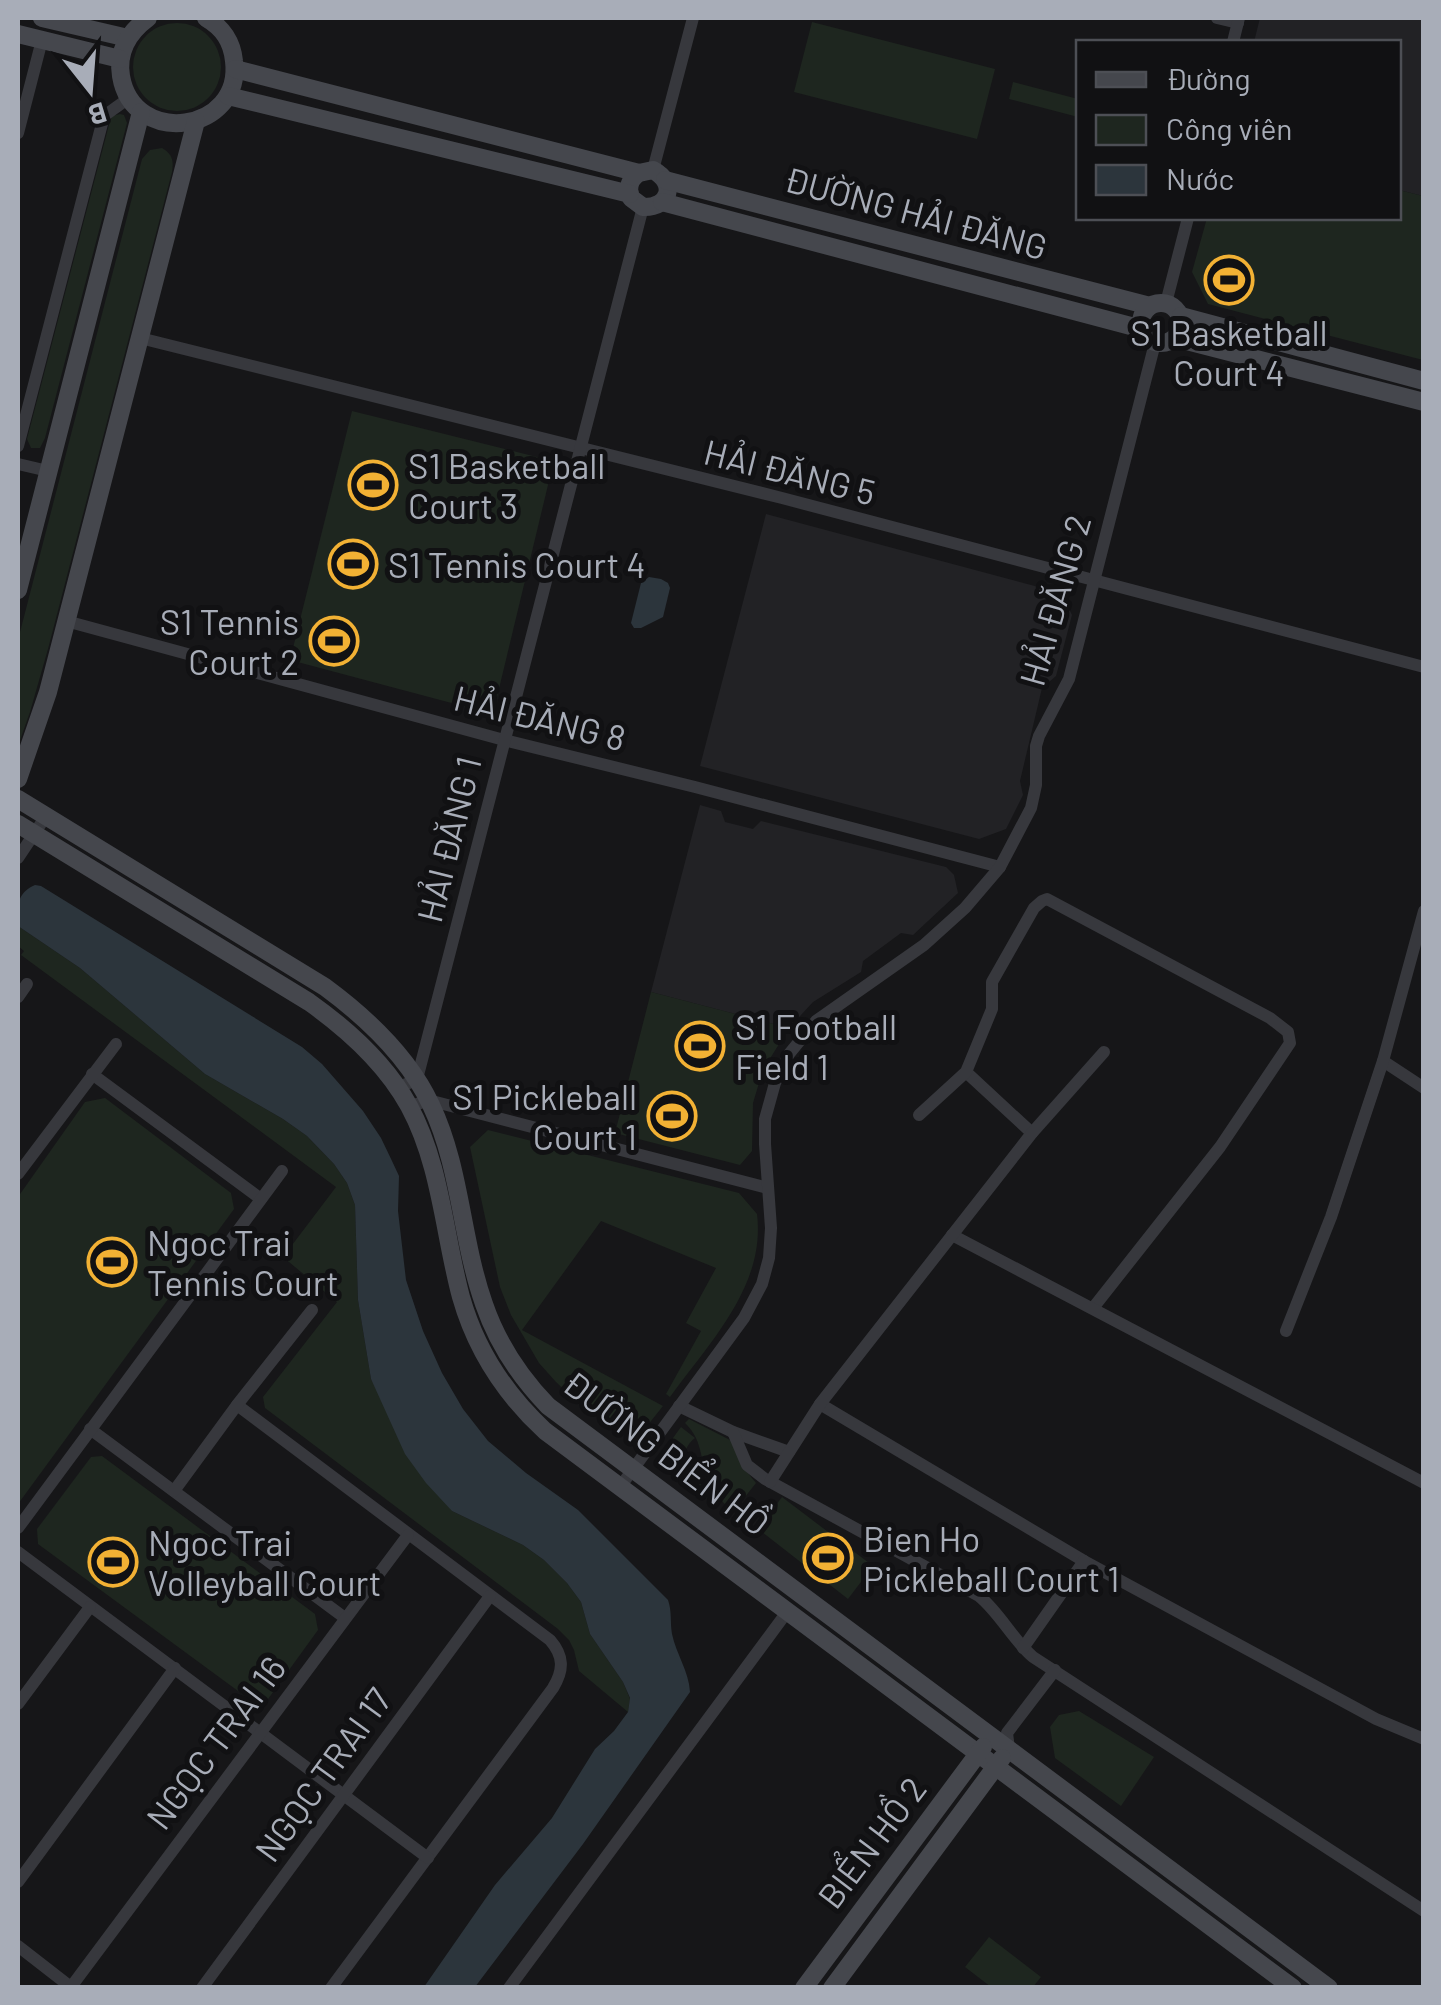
<svg xmlns="http://www.w3.org/2000/svg" width="1441" height="2005" viewBox="0 0 1441 2005" font-family="Barlow,sans-serif">
<style>
.built{fill:#222225}
.green{fill:#1e261f}
.water{fill:#2c353c}
.lines{fill:none;stroke-linecap:round;stroke-linejoin:round}
.street{stroke:#37383d;stroke-width:12}
.secondary{stroke:#45474d;stroke-width:18}
.labels{text-anchor:middle;dominant-baseline:central;stroke-width:10;stroke-linejoin:round;paint-order:stroke}
.street-label{font-size:35px;fill:#a8adb8;stroke:#111113}
.poi-label{font-size:35px;fill:#a8adb8;stroke:#111113;text-anchor:start}
</style>
<rect width="100%" height="100%" fill="#161618"/>
<g class="built">
<path d="M1260,18H1423V196L1399,190L1398,42H1254Z"/>
<path d="M766,514L1061,593L1072,615L1056,676L1042,688L1020,781L1023,795L1006,829L979,839L700,766Z"/>
<path d="M700,805L721,811L725,822L753,829L761,821L946,867L954,875L958,893L913,935L901,933L863,961L861,972L813,1002L789,1028L651,992Z"/>
</g>
<g class="green">
<path d="M812,22L995,69L977,139L794,92Z"/>
<circle cx="177" cy="67" r="44"/>
<path d="M1013,82L1078,99V117L1009,99Z"/>
<path d="M120,114L124,115L127,123L45,438L40,448H31L27,439L110,121L112,116Z"/>
<path d="M162,148C172,154 174,160 172,172L48,649L30,712L18,746V640L142,159L150,150Z"/>
<path d="M1399,190L1423,196V360L1208,304L1192,272L1207,218H1398Z"/>
<path d="M352,411L541,458L548,485L497,697L474,709L290,660Z"/>
<path d="M18,926L80,968L205,1074L283,1119L307,1136L334,1164L347,1183L355,1205L358,1300L371,1379L452,1511L523,1545L544,1560L567,1583L581,1602L590,1634L623,1682L630,1699L628,1712L579,1671L574,1650L569,1640L558,1629L265,1408L263,1397L337,1302L283,1257L336,1187L21,955L24,951L18,946Z"/>
<path d="M651,992L789,1028L766,1065L759,1083L753,1103L752,1151L740,1165L615,1133Z"/>
<path d="M105,1098L231,1193L234,1209L18,1504V1197L85,1102Z"/>
<path d="M488,1130L739,1193L757,1214C766,1286 709,1343 670,1397L666,1394L701,1331L686,1323L716,1268L601,1221L522,1330L663,1406L643,1431L618,1433L574,1399L556,1382L539,1363L511,1315L500,1287L470,1147Z"/>
<path d="M689,1419L732,1441L742,1466L756,1483L733,1512C719,1500 708,1484 704,1465C699,1447 699,1437 685,1423Z"/>
<path d="M681,1427L695,1438C683,1447 680,1463 692,1474C696,1478 702,1478 706,1482C711,1488 713,1497 719,1504L717,1506L670,1471C660,1454 670,1442 681,1427Z"/>
<path d="M102,1456L315,1614L318,1630L268,1699L253,1702L38,1544L37,1529L91,1457Z"/>
<path d="M782,1497L873,1566L848,1599L758,1529Z"/>
<path d="M1079,1711L1154,1757L1121,1806L1055,1758L1050,1727L1059,1715Z"/>
<path d="M989,1937L1041,1977L1033,1987H991L965,1967Z"/>
</g>
<g class="water">
<path d="M649,577L661,579L668,583L670,588L663,617L641,628H634L631,623L641,583Z"/>
<path d="M35,885L41,886L302,1047L322,1064L363,1111L381,1138L392,1161L399,1176L398,1211L406,1280L423,1331L442,1373L463,1409L488,1441L526,1473L578,1510L668,1600C672,1611 670,1622 672,1634C676,1654 689,1671 690,1692L583,1844L475,1987H424L495,1885L552,1818L595,1749L614,1731L628,1712L630,1698L623,1682L590,1634L581,1602L567,1583L544,1560L523,1545L452,1511L426,1483L405,1454L371,1379L358,1300L355,1205L347,1183L334,1164L307,1136L283,1119L205,1074L80,968L18,926C17,908 16,893 35,885Z"/>
</g>
<g class="lines">
<g class="street">
<path d="M1217,18L1238,23"/>
<path d="M1233,42L1239,18"/>
<path d="M18,133L42,40"/>
<path d="M653,170L693,18"/>
<path d="M1166,303L1188,218"/>
<path d="M140,338L782,498L1424,667"/>
<path d="M18,446L104,116L129,98"/>
<path d="M18,464L48,471"/>
<path d="M66,621L504,740L695,787L1000,867"/>
<path d="M18,858L46,816"/>
<path d="M18,997L27,984"/>
<path d="M1383,1061L1424,1088"/>
<path d="M966,1072L1032,1133"/>
<path d="M92,1074L261,1199"/>
<path d="M398,1088L417,1079L643,207"/>
<path d="M409,1107L428,1100L768,1188"/>
<path d="M919,1115L966,1072L992,1009V982L1034,908L1042,901L1047,899L1270,1018L1288,1032L1290,1043L1220,1147L1093,1308"/>
<path d="M18,1174L116,1044"/>
<path d="M952,1235L1424,1483"/>
<path d="M1286,1331L1331,1217L1383,1061L1424,911"/>
<path d="M820,1404L1084,1561L1376,1719L1424,1739"/>
<path d="M237,1405L550,1640C564,1656 564,1670 553,1688L331,1988"/>
<path d="M679,1406L733,1432L789,1452"/>
<path d="M90,1429L345,1618"/>
<path d="M733,1432L747,1465L765,1479L979,1596C1000,1613 1012,1639 1033,1657L1424,1911"/>
<path d="M770,1482L820,1404L1032,1133L1104,1052"/>
<path d="M620,1487L744,1318L762,1284L769,1258L771,1228L765,1144V1119L775,1083L789,1054L816,1021L924,945L965,908L1000,867L1031,808L1036,785V746L1039,736L1069,679L1155,343"/>
<path d="M174,1491L237,1405L312,1310"/>
<path d="M18,1528L282,1171"/>
<path d="M18,1552L428,1858"/>
<path d="M1023,1648L1084,1561"/>
<path d="M18,1704L90,1607"/>
<path d="M1009,1749L1007,1733L1055,1670"/>
<path d="M18,1882L175,1668"/>
<path d="M18,1946L72,1988"/>
<path d="M71,1987L408,1535"/>
<path d="M202,1988L490,1596"/>
<path d="M509,1988L787,1612"/>
</g>
<g class="secondary">
<path d="M42,18L128,38"/>
<path d="M148,18C129,32 117,51 121,76C133,148 243,133 234,61C232,41 223,28 206,18"/>
<path d="M18,34L120,59"/>
<path d="M235,69L639,173L653,170C677,183 670,208 643,207L631,198C627,188 629,179 639,173"/>
<path d="M228,96L630,194"/>
<path d="M665,180L1150,306"/>
<path d="M662,202L1142,329"/>
<circle cx="1161" cy="323" r="20"/>
<path d="M1181,316L1424,381"/>
<path d="M1175,338L1424,402"/>
<path d="M18,590L141,112"/>
<path d="M18,779L48,692L196,121"/>
<path d="M18,799L325,987C367,1018 409,1058 431,1105C461,1168 461,1239 484,1304C497,1342 520,1377 548,1406L1329,1988"/>
<path d="M18,824L309,1002C347,1029 386,1064 409,1106C441,1165 444,1234 461,1297C476,1350 505,1394 545,1431L1293,1988"/>
<path d="M804,1988L983,1747"/>
<path d="M832,1988L1002,1758"/>
</g>
</g>
<defs>
<g id="stadium-ring" transform="scale(2.5)"><circle r="9.5" fill="#111113" stroke="#f2b134" stroke-width="1.5"/><path d="M0-5a6.5 5 0 1 0 0 10a6.5 5 0 1 0 0-10ZM-3.5-1.8h7v3.6h-7Z" fill="#f2b134"/></g>
</defs>
<g fill-rule="evenodd">
<use href="#stadium-ring" x="1229" y="280"/>
<use href="#stadium-ring" x="373" y="485"/>
<use href="#stadium-ring" x="353" y="564"/>
<use href="#stadium-ring" x="334" y="641"/>
<use href="#stadium-ring" x="700" y="1046"/>
<use href="#stadium-ring" x="672" y="1116"/>
<use href="#stadium-ring" x="112" y="1262"/>
<use href="#stadium-ring" x="828" y="1558"/>
<use href="#stadium-ring" x="113" y="1562"/>
</g>
<g class="labels">
<g class="street-label">
<text transform="translate(916 212) rotate(15)">ĐƯỜNG HẢI ĐĂNG</text>
<text transform="translate(790 471) rotate(14)">HẢI ĐĂNG 5</text>
<text transform="translate(1054 600) rotate(-74)">HẢI ĐĂNG 2</text>
<text transform="translate(540 717) rotate(14)">HẢI ĐĂNG 8</text>
<text transform="translate(448 839) rotate(-76)">HẢI ĐĂNG 1</text>
<text transform="translate(667 1452) rotate(37)">ĐƯỜNG BIỂN HỒ</text>
<text transform="translate(215 1742) rotate(-53)">NGỌC TRAI 16</text>
<text transform="translate(322 1774) rotate(-54)">NGỌC TRAI 17</text>
<text transform="translate(871 1842) rotate(-53)">BIỂN HỒ 2</text>
</g>
<g class="poi-label">
<text x="1229" y="332" text-anchor="middle">S1 Basketball<tspan x="1229" dy="40">Court 4</tspan></text>
<text x="408" y="465">S1 Basketball<tspan x="408" dy="40">Court 3</tspan></text>
<text x="388" y="564">S1 Tennis Court 4</text>
<text x="299" y="621" text-anchor="end">S1 Tennis<tspan x="299" dy="40">Court 2</tspan></text>
<text x="735" y="1026">S1 Football<tspan x="735" dy="40">Field 1</tspan></text>
<text x="637" y="1096" text-anchor="end">S1 Pickleball<tspan x="637" dy="40">Court 1</tspan></text>
<text x="147" y="1242">Ngoc Trai<tspan x="147" dy="40">Tennis Court</tspan></text>
<text x="863" y="1538">Bien Ho<tspan x="863" dy="40">Pickleball Court 1</tspan></text>
<text x="148" y="1542">Ngoc Trai<tspan x="148" dy="40">Volleyball Court</tspan></text>
</g>
</g>
<rect width="1441" height="2005" fill="none" stroke="#a8adb8" stroke-width="40"/>
<rect x="1076" y="40" width="325" height="180" fill="#111113" stroke="#4d4f55" stroke-width="2.5"/>
<rect x="1096" y="72" width="50" height="15" fill="#45474d" stroke="#4d4f55" stroke-width="2.5"/>
<text x="1166" y="90" font-size="30" fill="#a8adb8">Đường</text>
<rect x="1096" y="115" width="50" height="30" fill="#1e261f" stroke="#4d4f55" stroke-width="2.5"/>
<text x="1166" y="140" font-size="30" fill="#a8adb8">Công viên</text>
<rect x="1096" y="165" width="50" height="30" fill="#2c353c" stroke="#4d4f55" stroke-width="2.5"/>
<text x="1166" y="190" font-size="30" fill="#a8adb8">Nước</text>
<g transform="translate(90 90) rotate(163)" stroke="#111113" stroke-width="8" paint-order="stroke">
<path d="M0-8L18 38L0 25L-18 38Z" fill="#a8adb8"/>
<text y="-15" font-size="28" font-weight="bold" text-anchor="middle" fill="#a8adb8">B</text>
</g>
</svg>
